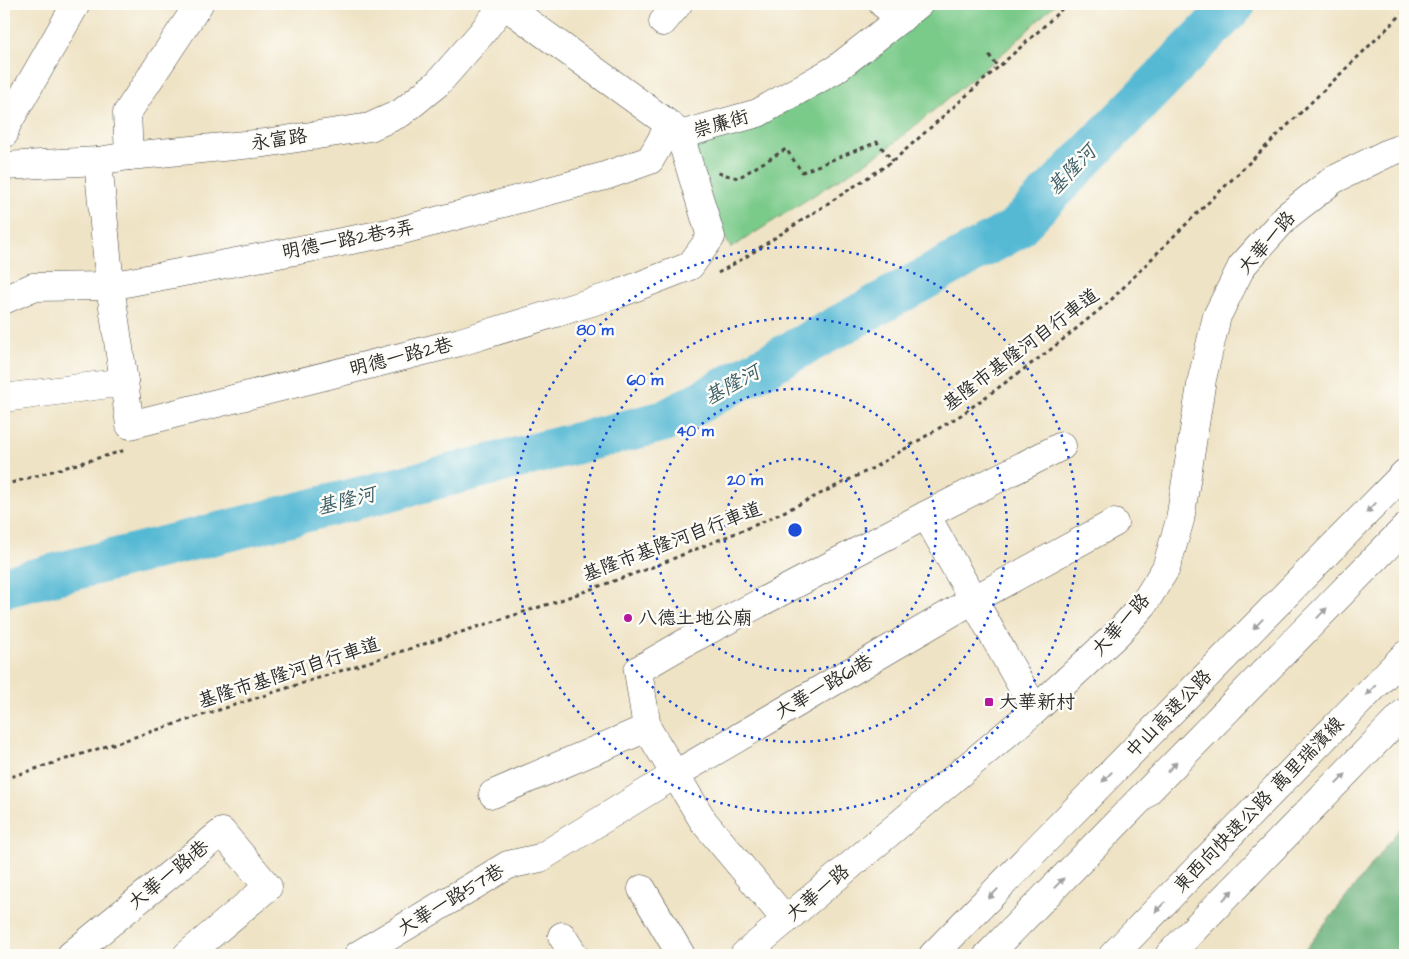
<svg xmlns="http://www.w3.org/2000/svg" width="1409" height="959" viewBox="0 0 1409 959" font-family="'Architects Daughter','LXGW WenKai TC',sans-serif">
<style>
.green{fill:#7aca8a;stroke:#527a5a}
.forest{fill:#63ae76;stroke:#476c50}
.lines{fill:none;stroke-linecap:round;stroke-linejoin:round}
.river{stroke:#56b9d4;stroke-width:42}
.minor-casing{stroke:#484742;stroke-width:29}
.highway-casing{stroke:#484742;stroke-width:29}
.path{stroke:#484742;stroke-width:3;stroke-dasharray:4 4;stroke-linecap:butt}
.minor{stroke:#fff;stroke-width:28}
.highway{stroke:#fff;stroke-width:28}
.oneway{fill:#a0a0a0}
.ring{fill:none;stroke:#1d4ed8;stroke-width:2.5;stroke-dasharray:2.5 5}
.poi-dot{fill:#b5179e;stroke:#fdfcf7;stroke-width:2}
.labels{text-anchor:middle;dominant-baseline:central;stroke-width:5;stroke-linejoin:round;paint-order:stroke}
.street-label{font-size:19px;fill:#2b2b2b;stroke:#fdfcf7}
.poi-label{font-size:19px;fill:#2b2b2b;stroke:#fdfcf7;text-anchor:start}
.water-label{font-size:20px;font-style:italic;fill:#3a5d66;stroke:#fdfcf7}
.centre{fill:#1d4ed8;stroke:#fdfcf7;stroke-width:2.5}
.ring-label{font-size:15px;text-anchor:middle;font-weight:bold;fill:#1d4ed8;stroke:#fdfcf7;stroke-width:5;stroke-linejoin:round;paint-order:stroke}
</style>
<rect width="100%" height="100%" fill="#fdfcf7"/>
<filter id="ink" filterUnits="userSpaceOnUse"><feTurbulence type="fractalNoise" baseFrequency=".02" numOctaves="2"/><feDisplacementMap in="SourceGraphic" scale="10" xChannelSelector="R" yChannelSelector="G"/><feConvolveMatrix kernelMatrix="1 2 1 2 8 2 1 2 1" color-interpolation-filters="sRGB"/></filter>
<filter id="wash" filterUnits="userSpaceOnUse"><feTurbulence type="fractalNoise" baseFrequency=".0096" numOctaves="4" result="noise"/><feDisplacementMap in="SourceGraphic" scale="20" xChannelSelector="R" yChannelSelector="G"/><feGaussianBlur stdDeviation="1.12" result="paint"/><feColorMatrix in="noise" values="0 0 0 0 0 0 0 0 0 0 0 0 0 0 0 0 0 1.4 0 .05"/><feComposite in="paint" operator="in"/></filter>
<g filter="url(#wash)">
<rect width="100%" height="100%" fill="#efe3c5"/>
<path class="green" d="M937,4H1055L1009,48L888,148L731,248L716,223L692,145L851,74L871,59Z"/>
<path class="forest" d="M1405,822V955H1301Z"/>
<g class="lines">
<path class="river" d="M4,587L665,421L1014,230L1235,4"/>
</g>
</g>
<g filter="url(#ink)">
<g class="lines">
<g class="minor-casing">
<g id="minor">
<path d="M503,4L670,125L680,135L758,113L836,69L919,4"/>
<path d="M883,4L902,18"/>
<path d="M663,22L678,4"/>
<path d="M4,134L6,126L76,4"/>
<path d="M129,156L127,113L199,4"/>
<path d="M98,161L110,286L124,382"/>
<path d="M4,166L98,161L129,156L265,143L370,127L401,113L438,83L481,34L504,4"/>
<path d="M4,300L33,287L110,286L399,231L605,176L650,160L670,125"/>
<path d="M4,398L124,382L130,425L460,342L618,294L690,266L711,237L680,135"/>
<path d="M926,515L1035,710"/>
<path d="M493,794L647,728"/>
<path d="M642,889L681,955"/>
<path d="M786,920L704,822L647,728L638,670L688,641L926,515L1062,446"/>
<path d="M562,936L574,955"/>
<path d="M71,955L222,832L268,887L187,955"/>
<path d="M358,955L508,865L540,858L676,774L973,600L1114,523"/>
<path d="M744,955L1035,710L1117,634L1143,605L1166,568L1180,520L1202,379L1217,316L1242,266L1287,216L1333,180L1388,153L1405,147"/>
</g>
</g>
<g class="highway-casing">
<g id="highway">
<path d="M933,955L1405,473"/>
<path d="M988,955L1405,528"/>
<path d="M1113,955L1405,655"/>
<path d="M1169,955L1405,712"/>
</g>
</g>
<g class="path">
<path d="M989,55L998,67"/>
<path d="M718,173L738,178L786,149L802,172L877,142L893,161"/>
<path d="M718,273L744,258L893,161L1041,29L1067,4"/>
<path d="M4,485L126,450"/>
<path d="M4,779L555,602L650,568L765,521L873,468L961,415L1050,350L1109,302L1174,236L1405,11"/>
</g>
<use href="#minor" class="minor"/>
<use href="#highway" class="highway"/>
</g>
<defs><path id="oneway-solid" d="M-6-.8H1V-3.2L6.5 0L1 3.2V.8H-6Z" transform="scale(1.25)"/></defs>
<g class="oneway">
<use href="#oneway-solid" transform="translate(1371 508) rotate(134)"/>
<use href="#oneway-solid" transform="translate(1322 613) rotate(-46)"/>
<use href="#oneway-solid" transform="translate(1258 624) rotate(134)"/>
<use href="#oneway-solid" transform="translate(1371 690) rotate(134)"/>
<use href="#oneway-solid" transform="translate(1172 767) rotate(-46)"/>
<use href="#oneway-solid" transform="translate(1107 777) rotate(134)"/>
<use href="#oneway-solid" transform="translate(1341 779) rotate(-46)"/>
<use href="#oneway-solid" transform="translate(1059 883) rotate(-46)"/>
<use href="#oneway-solid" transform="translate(993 894) rotate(134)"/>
<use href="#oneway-solid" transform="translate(1228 895) rotate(-46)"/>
<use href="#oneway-solid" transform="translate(1160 907) rotate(134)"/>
</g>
</g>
<g class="ring">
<circle cx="795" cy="530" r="71"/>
<circle cx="795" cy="530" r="141"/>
<circle cx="795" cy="530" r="212"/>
<circle cx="795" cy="530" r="283"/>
</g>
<g class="poi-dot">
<circle cx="628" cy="618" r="5"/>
<rect x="984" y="697" width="10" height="10" rx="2.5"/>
</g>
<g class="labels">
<g class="street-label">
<text transform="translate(721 124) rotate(-16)">崇廉街</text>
<text transform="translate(279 140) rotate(-8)">永富路</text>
<text transform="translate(348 240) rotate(-11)">明德一路2巷3弄</text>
<text transform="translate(1267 243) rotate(-49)">大華一路</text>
<text transform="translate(1021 350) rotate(-37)">基隆市基隆河自行車道</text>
<text transform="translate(401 357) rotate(-14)">明德一路2巷</text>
<text transform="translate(672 542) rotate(-21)">基隆市基隆河自行車道</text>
<text transform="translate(1121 625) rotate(-48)">大華一路</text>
<text transform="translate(289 673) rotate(-18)">基隆市基隆河自行車道</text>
<text transform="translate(824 687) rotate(-30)">大華一路61巷</text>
<text transform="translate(1169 714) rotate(-46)">中山高速公路</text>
<text transform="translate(1259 805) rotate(-46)">東西向快速公路 萬里瑞濱線</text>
<text transform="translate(169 875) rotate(-39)">大華一路1巷</text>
<text transform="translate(818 893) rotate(-40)">大華一路</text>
<text transform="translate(451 900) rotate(-31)">大華一路57巷</text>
</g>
<g class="poi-label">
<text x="638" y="618">八德土地公廟</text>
<text x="999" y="702">大華新村</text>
</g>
<g class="water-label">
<text transform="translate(1072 170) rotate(-46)">基隆河</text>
<text transform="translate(732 385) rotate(-29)">基隆河</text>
<text transform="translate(346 501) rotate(-14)">基隆河</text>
</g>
</g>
<circle cx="795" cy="530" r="8" class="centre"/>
<g class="ring-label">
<text x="595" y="335">80 m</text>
<text x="645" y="385">60 m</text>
<text x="695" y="436">40 m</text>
<text x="745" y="485">20 m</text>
</g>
<rect width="1409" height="959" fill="none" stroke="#fdfcf7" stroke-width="20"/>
</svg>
